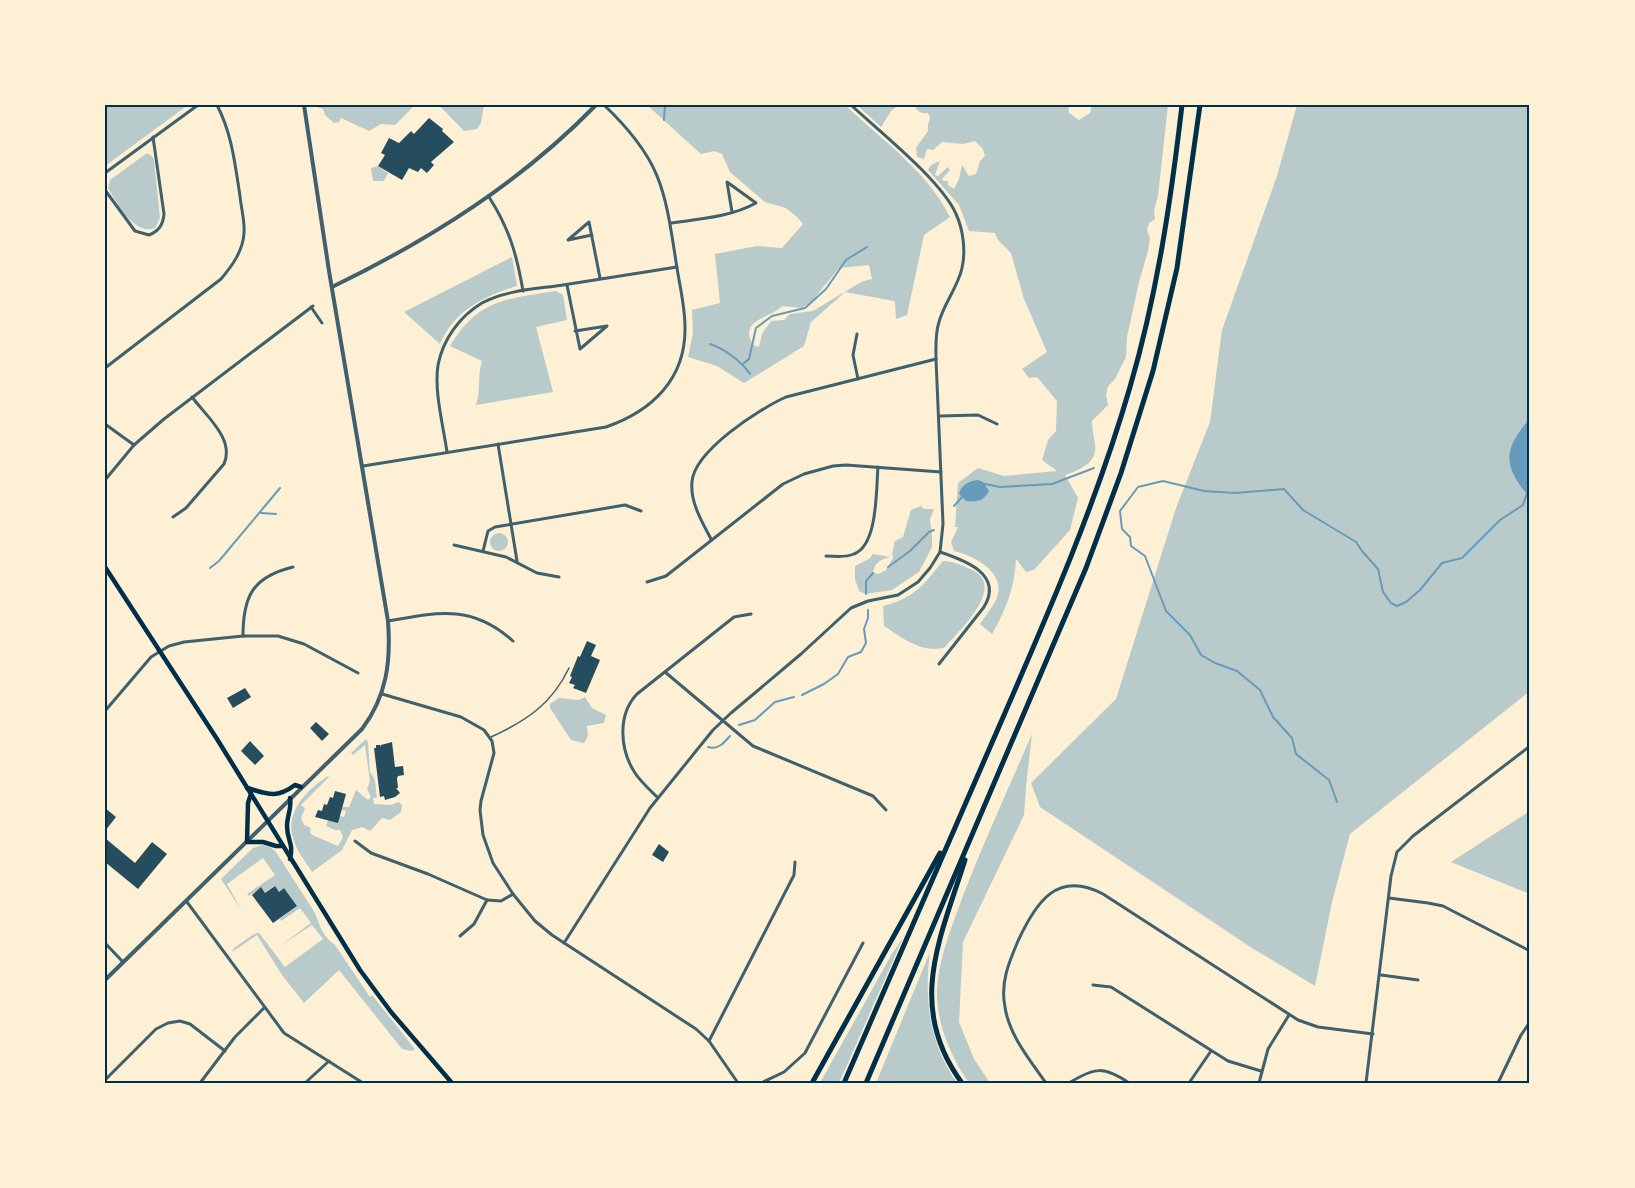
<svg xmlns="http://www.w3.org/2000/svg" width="1635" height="1188" viewBox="0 0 1635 1188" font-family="'Roboto Condensed',sans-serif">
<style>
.green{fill:#b9caca;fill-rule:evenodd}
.water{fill:#669bbc}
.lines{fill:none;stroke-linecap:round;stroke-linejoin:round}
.stream{stroke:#669bbc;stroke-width:2}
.building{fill:#264d5e}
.service{stroke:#3f606c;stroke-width:1.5}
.minor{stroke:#3f606c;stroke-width:3}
.tertiary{stroke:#3f606c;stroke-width:4}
.primary{stroke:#003049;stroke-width:4.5}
.motorway{stroke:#003049;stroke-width:5}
.neatline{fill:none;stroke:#003049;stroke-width:2}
</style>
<rect width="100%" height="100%" fill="#fdf0d5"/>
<g class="green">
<path d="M105,105H188L105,166Z"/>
<path d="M317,105H415L395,125L381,124L369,131L341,118L339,122L334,123L325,115L323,109L317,107Z"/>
<path d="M439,105H484L481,123L477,129L464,131Z"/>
<path d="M647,105H845C882,140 927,171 950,217L924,235L907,315L896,319L895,303L894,301L845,292L811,322L804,346L744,383L717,366L688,357L693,333L692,310L720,303L715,254L757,246L782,248L803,224L797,217L786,208L765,202L730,172L722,154L714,151L701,154ZM869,265L872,279L861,282L813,311L790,314L784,320L771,321L762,334L759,347L753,345C738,319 770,319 782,306L802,308L812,301L839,268Z"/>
<path d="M857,105H899L891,111L881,127Z"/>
<path d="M914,105H1068L1069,113L1079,120L1090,113L1092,105H1168L1158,196L1154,210L1155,219L1149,223L1147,230L1150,238L1148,251L1139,282L1127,337L1126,357L1115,379L1108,386L1106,395L1108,405L1092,421C1092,430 1094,436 1095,444C1098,463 1079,470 1065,475L1078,498L1070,530L1034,570L1026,572L1016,559C1015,586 1006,610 992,634L980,624C985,616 992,608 996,600C1008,573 975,556 954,551L951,542L958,527H955L958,483L978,468L1004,476L1057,471L1042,460L1048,440L1056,431L1057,401L1037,377L1029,378L1022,369L1047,352L1024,299L1011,253L998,240L995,233L969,231L959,205L928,170L931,165L940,161L935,175L938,176L948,167L950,170L942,179L944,181H948V185L954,189L959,179L962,165L969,176L976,174L980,161L985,156L983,149L975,141L963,144L942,142L933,150L927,149L924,159L917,157L916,148L928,131V125L930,118L928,113C921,114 917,111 914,105Z"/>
<path d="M1297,105H1530V691L1350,834L1332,902L1315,986L1252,948L1040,807L1031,783L1116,699L1176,508L1210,422L1222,330L1277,176Z"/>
<path d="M147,153L152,156L154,160L160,218L155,228C134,236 117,203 108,188L110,180Z"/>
<path d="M378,166L388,173L384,181H373L371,168Z"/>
<path d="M512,257L517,286C483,296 454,311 440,344L404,312Z"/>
<path d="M556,291L563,295L567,320L536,327L553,392L476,405C481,391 477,376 482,361L450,346C478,299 506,299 556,291Z"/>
<path d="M921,506L924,509H934L930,519L932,536V547L919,572L892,590L865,594L859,591L855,579V566L869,559L873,554L890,557C880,560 876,561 873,572L878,574L886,570L893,558L892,554L895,541L903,537L911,510Z"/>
<circle cx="499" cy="542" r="9"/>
<path d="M943,561C952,561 962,565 970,569C1009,585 959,631 945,647C924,655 901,637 884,626L883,606C915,598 923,585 943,561Z"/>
<path d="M585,697L592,708L606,715L604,723L587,726L588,736L584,743L571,740L550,708V704L559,698L579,700Z"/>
<path d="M1032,734L1026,786L1024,815L963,942L959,1022L974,1059L990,1083H969C952,1059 939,1029 937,999C936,963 952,927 964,893C985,839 1009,787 1032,734Z"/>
<path d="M366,739L368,742L370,773C377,778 375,788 377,798H373L374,804L391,805L399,802L402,805L401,812L390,820L382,818L370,831L362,827L352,830L342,850L312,872C305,861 296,850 293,838C285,811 308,789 328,776L329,777L301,805L305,808L301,818L304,825L311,828L310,832L312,835L338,846L343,837L340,830H335L326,826L328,820L340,816L344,817L346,811L342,810V807H349L356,790L368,800L371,797L367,789L370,781L365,745L353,755L351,753Z"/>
<path d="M1530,811V894L1451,862Z"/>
<path d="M262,845L270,847L276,852L315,913C319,925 324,938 335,945L370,997L372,995L415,1049L412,1051L402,1049L339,970L304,1003L282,975L257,935L232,952L234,948L254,934L259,933L285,967L323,939L312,925L280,946L311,923L300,908L281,921L280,919L297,906L284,888L279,892L274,886L265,893L261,888L249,896L247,894L275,875L263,858L227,884L242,911L221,879L253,848Z"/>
<path d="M903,938L839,1083H820L893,952Z"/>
<path d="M930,952C924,1000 929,1043 957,1083H876Z"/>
</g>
<g class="water">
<path d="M1530,418V493L1525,492C1501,461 1506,447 1530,418Z"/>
<path d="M978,480L983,482L989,491C984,501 977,502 966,501L959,494C961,485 969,481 978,480Z"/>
</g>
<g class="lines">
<g class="stream">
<path d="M664,120L665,105"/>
<path d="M710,344C725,349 741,361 750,374"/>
<path d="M743,364L749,359L756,328L772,316L805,308L826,289L846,260L867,247"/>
<path d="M985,484L1000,487L1052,484L1094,468"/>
<path d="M954,506L962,497"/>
<path d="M261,513L276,514"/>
<path d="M888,567L910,551L929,532L934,530"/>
<path d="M210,568L219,561L280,488"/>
<path d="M866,594V581L873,573"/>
<path d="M802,695L824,684L838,674L848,657L861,652L866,643L864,629L868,618V610"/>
<path d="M739,725L755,720L775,702L794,697"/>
<path d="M708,747C718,750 724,743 730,736"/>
<path d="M1337,802L1329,780L1296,754L1292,738L1273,717L1260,690L1237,671L1215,663L1201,655L1190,635L1166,611L1145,556L1131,546L1130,537L1122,529L1120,511L1138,487L1163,481L1204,491L1235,493L1284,489L1303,510L1356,542L1362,551L1378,569L1383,592L1391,603L1397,606L1406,602L1420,590L1442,563L1462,558L1500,520L1523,505L1527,493"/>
</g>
</g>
<g class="building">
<path d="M429,118L443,129L442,131L454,142L431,162L434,165L427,173L421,168L418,172L409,168L402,180L378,166L385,155L381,153L389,138L399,143L411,131L414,134Z"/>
<path d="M587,641L596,645L591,656L600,660L586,693L573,688L575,685L569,683L572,677L570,676L578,656L580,657Z"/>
<path d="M245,688L251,697L233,708L227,698Z"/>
<path d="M316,722L329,734L322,741L310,728Z"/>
<path d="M250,741L264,756L255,765L241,751Z"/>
<path d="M392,742L395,767L403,766L404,775L398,776L397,778L398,788H396L400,793L395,797L385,800L384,796L380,797L374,748H376V745H380V747L381,745Z"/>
<path d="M335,791L346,794L338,823L315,817L318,810L322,811L324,804L327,805L330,797L333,798Z"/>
<path d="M105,808L116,817L105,831Z"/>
<path d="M105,838L135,863L152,842L167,854L138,889L105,862Z"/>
<path d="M659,844L669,852L663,862L652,855Z"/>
<path d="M275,886L279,892L284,888L297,906L273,923L252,895L261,887L265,893Z"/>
</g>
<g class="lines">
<path class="service" d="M491,737C526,721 552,704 569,668"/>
<g class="minor">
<path d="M105,173L198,105"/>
<path d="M105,190L135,231L149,235C159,231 163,225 164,214L153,137"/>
<path d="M489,197C509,228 517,255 523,291"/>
<path d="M671,223C699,219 731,217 756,203L727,182L732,212"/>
<path d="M592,235L568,240L589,222L600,278"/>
<path d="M567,285L580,349L607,326L575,331"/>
<path d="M311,307L322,323"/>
<path d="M857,334L853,355L858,379"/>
<path d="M105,368L221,279C232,266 243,251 244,233C245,221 241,208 240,196C235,164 232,134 217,105"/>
<path d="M940,416L978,415L997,424"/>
<path d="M105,424L134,445"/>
<path d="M498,444L517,561"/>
<path d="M447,452C443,424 434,392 438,365C443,339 460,316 482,303C506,290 537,289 563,285C601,279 639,273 677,267"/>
<path d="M363,466L606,427C652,411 686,379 685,327C685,307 680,287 677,268C665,191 663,161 604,105"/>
<path d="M105,480L134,445L164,419L313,306"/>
<path d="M173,517L186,508L224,464C235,439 206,416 192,397"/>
<path d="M711,539C702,522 690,502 692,482C694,451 759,409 786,397L936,359"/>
<path d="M454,545L506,557L537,573L559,577"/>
<path d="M483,551L488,531L495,527L625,505L641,511"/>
<path d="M826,556C835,556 845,558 854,554C878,545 876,490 878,467"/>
<path d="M647,582L666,576L783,484L804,474L833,466L846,465L941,472"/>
<path d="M388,621C438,612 472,604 513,641"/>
<path d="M243,636C243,597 252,577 293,567"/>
<path d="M939,664L984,607C1004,574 964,560 940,552"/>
<path d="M665,672L753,746L873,796L886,810"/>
<path d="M382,694L461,717L484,730L492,741L494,753L481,801L480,810L483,835L493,863L513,894L535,921L552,935L696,1029L709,1041L738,1083"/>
<path d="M105,711L151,657L169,646L184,642L243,636H278L304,644L358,673"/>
<path d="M657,797C650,790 641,782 635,773C620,750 617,715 637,694L734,617L751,614"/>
<path d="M355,841L371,853L428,874L487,900L501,901L513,894"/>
<path d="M1389,898L1428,903L1443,906L1530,951"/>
<path d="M187,902L284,1033L363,1083"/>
<path d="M460,936L474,924L487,900"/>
<path d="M105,943L123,962"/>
<path d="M564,943L650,808L713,730L731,713L801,654L851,608L868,601L898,595L918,582L930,568L940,552L943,524L936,359C936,347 935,334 939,322C944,303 958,287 962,268C966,251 963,229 956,214C942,181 879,131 851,105"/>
<path d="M1381,975L1418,980"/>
<path d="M1093,985L1111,987L1228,1061L1261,1071"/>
<path d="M709,1041L794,875L795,862"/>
<path d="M105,1080L156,1029L168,1023L180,1021L190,1024L225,1051"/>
<path d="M200,1083L235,1037L264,1008"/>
<path d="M305,1083L329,1061"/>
<path d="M761,1083L784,1072L805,1053L863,943"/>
<path d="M1046,1083C1030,1060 1009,1035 1005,1007C1000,983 1009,962 1018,941C1036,902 1057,870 1103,894L1298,1020L1318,1027L1373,1034"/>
<path d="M1069,1083C1095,1067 1104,1066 1129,1083"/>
<path d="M1189,1083L1211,1051"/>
<path d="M1259,1083L1268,1049L1289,1015"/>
<path d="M1366,1083L1391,876L1397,852L1413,836L1530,746"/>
<path d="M1498,1083L1521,1035L1530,1022"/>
</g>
<g class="tertiary">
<path d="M332,287C429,240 520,183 596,105"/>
<path d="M105,980L362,729C387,696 391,661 388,621L329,271L304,105"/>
</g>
<g class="primary">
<path d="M105,567L217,739L360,970L391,1012L452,1083"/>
<path d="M247,788C268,794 276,799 295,785L301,787"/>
<path d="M251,794L248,803L247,842H263L276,846H283"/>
<path d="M290,798C292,808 287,816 287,826C287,840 294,844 290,859"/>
</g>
<g class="motorway">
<path d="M812,1083L940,853"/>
<path d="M844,1083C893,968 943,853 994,738C1044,623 1095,508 1130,387C1157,295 1171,200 1182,105"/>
<path d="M866,1083L1086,568L1121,473L1153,371L1177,268L1200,105"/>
<path d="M962,1083C906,1007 940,939 965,860"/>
</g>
</g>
<rect width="1635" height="1188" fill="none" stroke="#fdf0d5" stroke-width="213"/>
<rect x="106" y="106" width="1422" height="976" class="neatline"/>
</svg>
